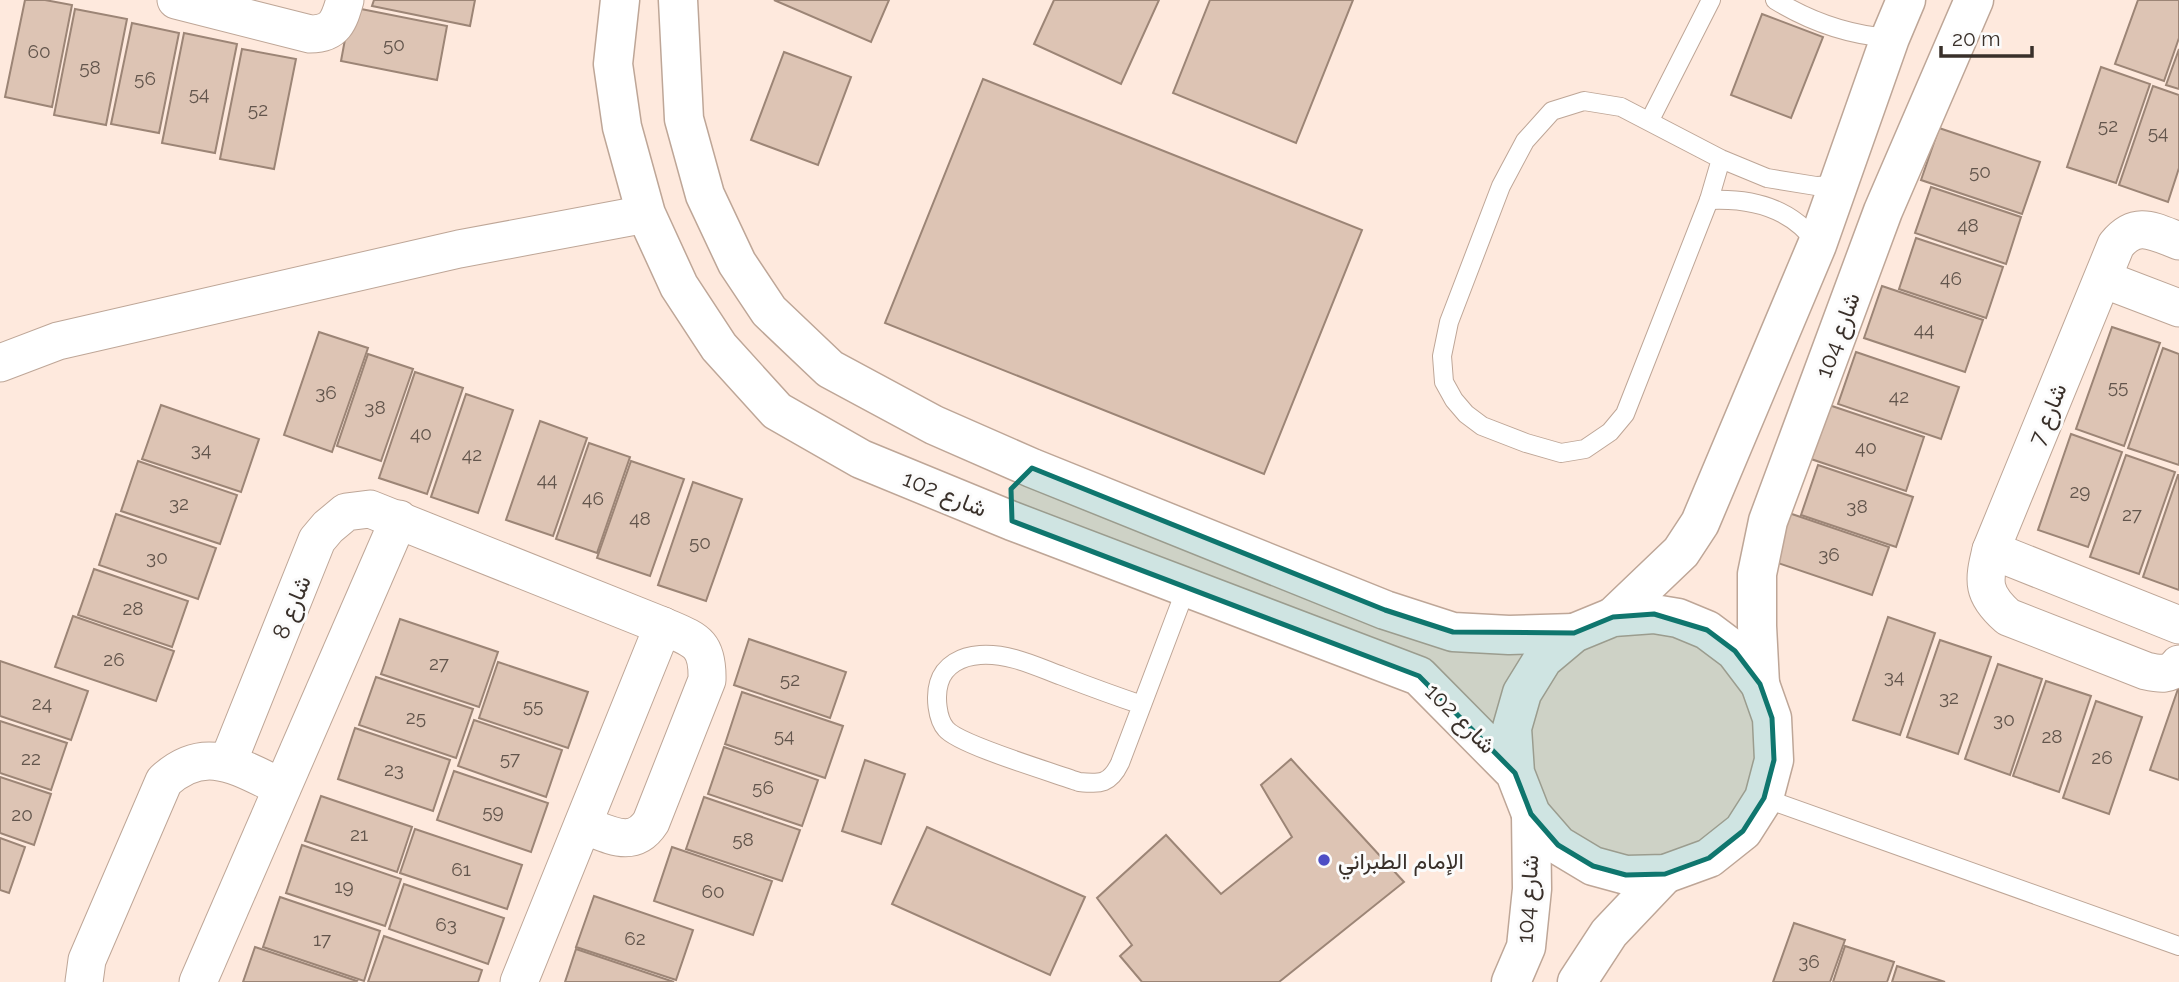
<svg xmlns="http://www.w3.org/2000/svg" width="2179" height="982" viewBox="0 0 2179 982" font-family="Raleway,Vazirmatn,sans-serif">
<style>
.building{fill:#ddc4b4;stroke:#9c8576;stroke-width:2}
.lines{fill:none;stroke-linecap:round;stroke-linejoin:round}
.lane-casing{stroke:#bea697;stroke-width:20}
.street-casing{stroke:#bea697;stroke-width:39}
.secondary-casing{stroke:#bea697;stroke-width:41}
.lane{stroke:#fff;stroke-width:18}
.street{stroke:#fff;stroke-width:37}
.secondary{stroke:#fff;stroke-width:38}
.marked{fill:#0f766e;fill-opacity:0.2;stroke:#0f766e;stroke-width:5;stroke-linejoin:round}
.poi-dot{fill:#4e4ec5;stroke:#fbfbfb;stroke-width:2.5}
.labels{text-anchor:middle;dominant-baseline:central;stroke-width:6;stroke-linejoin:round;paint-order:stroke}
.number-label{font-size:19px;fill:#62554c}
.street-label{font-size:23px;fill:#39302a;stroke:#fbfbfb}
.poi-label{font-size:23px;fill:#39302a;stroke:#fbfbfb;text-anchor:start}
</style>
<rect width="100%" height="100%" fill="#fee9dd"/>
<g class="building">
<path d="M25,0H45L72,5L52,107L5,97Z"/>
<path d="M374,0H475L470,26L372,6Z"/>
<path d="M774,0H889L871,42Z"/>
<path d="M1054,0H1159L1121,84L1034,44Z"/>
<path d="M1210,0H1353L1296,143L1173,93Z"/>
<path d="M2138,0H2179V38L2164,81L2115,64Z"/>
<path d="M351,7L447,26L437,80L341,61Z"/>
<path d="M75,9L127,19L106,125L54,115Z"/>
<path d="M1762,14L1823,37L1791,118L1731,95Z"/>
<path d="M132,23L179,33L159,133L111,124Z"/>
<path d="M184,33L237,44L215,153L162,143Z"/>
<path d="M242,49L296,59L274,169L220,159Z"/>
<path d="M2179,49V89L2166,85Z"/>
<path d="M784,52L851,77L818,165L751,140Z"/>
<path d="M2101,67L2150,84L2116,183L2067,167Z"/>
<path d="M983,79L1362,230L1264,474L885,323Z"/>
<path d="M2153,86L2179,95V168L2168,202L2119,185Z"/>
<path d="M1939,128L2040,162L2022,214L1921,180Z"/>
<path d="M1931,187L2021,217L2006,264L1915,233Z"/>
<path d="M1916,238L2003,267L1986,318L1899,289Z"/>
<path d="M1882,286L1983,320L1965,372L1864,338Z"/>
<path d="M2112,327L2160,343L2124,446L2076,429Z"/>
<path d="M319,332L368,348L332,452L284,435Z"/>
<path d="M2163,348L2179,354V465L2128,448Z"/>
<path d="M1856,352L1959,387L1941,439L1838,404Z"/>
<path d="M368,354L413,369L381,461L337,446Z"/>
<path d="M415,372L463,388L427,494L379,478Z"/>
<path d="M466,394L513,410L478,513L431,497Z"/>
<path d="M1826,404L1924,437L1906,491L1808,458Z"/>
<path d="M161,405L259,439L241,492L142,459Z"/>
<path d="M540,421L587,438L553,536L506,520Z"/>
<path d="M2071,434L2122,452L2088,547L2038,530Z"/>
<path d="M589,443L630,457L597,553L556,539Z"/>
<path d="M2126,455L2175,472L2139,574L2090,557Z"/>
<path d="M138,461L237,495L220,544L121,511Z"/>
<path d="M631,461L684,479L650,576L597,558Z"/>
<path d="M1818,465L1913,497L1896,547L1801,515Z"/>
<path d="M2178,475H2179V590L2143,577Z"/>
<path d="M693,482L742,499L706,601L658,585Z"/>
<path d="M1786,512L1889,547L1872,595L1769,560Z"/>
<path d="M116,514L216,548L198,599L99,565Z"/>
<path d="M94,569L188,601L172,647L78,615Z"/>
<path d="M73,616L174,651L156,701L55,667Z"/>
<path d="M1888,617L1935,633L1900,735L1853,720Z"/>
<path d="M400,619L498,652L479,707L381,674Z"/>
<path d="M749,639L846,672L830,718L734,685Z"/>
<path d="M1940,640L1991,657L1958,754L1907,737Z"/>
<path d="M0,661L88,691L71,740L0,716Z"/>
<path d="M498,662L588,692L568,748L479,718Z"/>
<path d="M1998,664L2042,679L2010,775L1965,759Z"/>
<path d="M376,677L473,709L456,758L359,725Z"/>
<path d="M2046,681L2091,696L2059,792L2013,776Z"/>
<path d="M2179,686V780L2150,770Z"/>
<path d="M742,692L843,726L825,778L725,744Z"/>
<path d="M2096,701L2142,717L2109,814L2063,798Z"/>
<path d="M474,720L562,750L546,797L458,766Z"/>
<path d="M0,721L67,743L51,790L0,773Z"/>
<path d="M355,728L450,760L433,811L338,779Z"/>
<path d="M724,747L818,780L802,826L708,794Z"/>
<path d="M1291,759L1404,882L1279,982H1142L1120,956L1132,945L1097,898L1166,835L1221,894L1292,837L1261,785Z"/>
<path d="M865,760L905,774L881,844L842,831Z"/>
<path d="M454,771L548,803L531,852L437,820Z"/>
<path d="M0,777L51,794L34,845L0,833Z"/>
<path d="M321,796L412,827L397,872L305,841Z"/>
<path d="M704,797L800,830L782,881L686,849Z"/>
<path d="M927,827L1085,897L1050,975L892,904Z"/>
<path d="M415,829L522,865L507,909L400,873Z"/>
<path d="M0,838L25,847L9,893L0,890Z"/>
<path d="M302,845L401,879L385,926L286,893Z"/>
<path d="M672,847L772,881L753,935L654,901Z"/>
<path d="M404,884L504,918L488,964L389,929Z"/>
<path d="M594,896L693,930L676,980L576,947Z"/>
<path d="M280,897L380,931L364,981L263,947Z"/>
<path d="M1794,923L1845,940L1830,982H1773Z"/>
<path d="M384,936L482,970L478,982H368Z"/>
<path d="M1845,946L1894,962L1887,982H1833Z"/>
<path d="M255,947L357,981L356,982H243Z"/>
<path d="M576,949L674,982H565Z"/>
<path d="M1897,966L1945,982H1892Z"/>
</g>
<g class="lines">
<g class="lane-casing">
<g id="lane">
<path d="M1775,0C1811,22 1848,35 1890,38"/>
<path d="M1650,120L1711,0"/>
<path d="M1721,159L1709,200L1625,414L1610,432L1585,449L1561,453L1526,443L1482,426L1466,414L1454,400L1444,382L1442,356L1449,322L1501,186L1525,141L1552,111L1584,101L1621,107L1721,159L1767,178L1816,186L1838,185"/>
<path d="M1709,200C1751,198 1792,208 1817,244"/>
<path d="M1142,705C1115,696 1088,686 1062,676C1035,666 1009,653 980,655C962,656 944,665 939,683C935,696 937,719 946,729C959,745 1055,773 1079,782C1101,784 1110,784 1120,763L1187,586"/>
<path d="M1764,798L2179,946"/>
</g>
</g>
<g class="street-casing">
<g id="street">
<path d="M176,0L310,34C335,34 339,21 345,0"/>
<path d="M2179,241C2153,231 2136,220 2116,245L1991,550C1983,582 1982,594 2008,617L2146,671C2160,674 2170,676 2179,664"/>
<path d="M2103,279L2179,308"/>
<path d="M0,363L58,341L459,249L646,214"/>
<path d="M1991,550L2179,625"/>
<path d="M228,762L317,540L328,527L346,512L370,509L663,626C695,640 708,642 707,680L651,822C633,850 609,834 583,825"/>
<path d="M84,982L87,960L164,781C205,743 238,767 281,787"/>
<path d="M198,982L399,519"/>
<path d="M519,982L663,626"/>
</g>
</g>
<g class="secondary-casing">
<g id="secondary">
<path d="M620,0L613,64L622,127L646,214L679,286L719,347L777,411L861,459L1012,521L1419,676L1515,773L1531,814L1558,845L1593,866L1626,875L1665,874L1709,858L1743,831L1764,798L1774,760L1772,718L1760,684L1735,651L1707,630L1678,618L1654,614L1613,617L1574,633L1543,659L1522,693L1512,728L1515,773"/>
<path d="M678,0L684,119L705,195L737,263L769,311L830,369L934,425L1032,468L1385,610L1453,632L1509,635L1574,633"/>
<path d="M1613,617L1681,552L1700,523L1817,245L1890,38L1906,0"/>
<path d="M1760,684L1757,626V574L1768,521L1883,211L1974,0"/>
<path d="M1511,982L1526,947L1532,889L1531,814"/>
<path d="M1577,982L1609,933L1665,874"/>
</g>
</g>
<use href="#lane" class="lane"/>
<use href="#street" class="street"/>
<use href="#secondary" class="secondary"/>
</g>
<path class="marked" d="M1032,468L1385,610L1453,632L1574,633L1613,617L1654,614L1707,630L1735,651L1760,684L1772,718L1774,760L1764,798L1743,831L1709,858L1665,874L1626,875L1593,866L1558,845L1531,814L1515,773L1419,676L1012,521L1011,489Z"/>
<circle class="poi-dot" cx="1324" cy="860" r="7"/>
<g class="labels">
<g class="number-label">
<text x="394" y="44">50</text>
<text x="39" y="51">60</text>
<text x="90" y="67">58</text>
<text x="145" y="78">56</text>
<text x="199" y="93">54</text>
<text x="258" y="109">52</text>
<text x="2108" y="125">52</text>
<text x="2158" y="132">54</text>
<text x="1980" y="171">50</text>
<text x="1968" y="225">48</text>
<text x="1951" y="278">46</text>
<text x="1924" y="329">44</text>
<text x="2118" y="386">55</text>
<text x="326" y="392">36</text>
<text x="1899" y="396">42</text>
<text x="375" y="407">38</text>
<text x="421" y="433">40</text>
<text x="1866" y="447">40</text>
<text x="201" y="449">34</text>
<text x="472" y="454">42</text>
<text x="547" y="479">44</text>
<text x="2080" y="491">29</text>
<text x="593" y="498">46</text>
<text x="179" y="503">32</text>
<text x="1857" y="506">38</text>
<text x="2132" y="514">27</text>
<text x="640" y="518">48</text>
<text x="700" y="542">50</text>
<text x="1829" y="554">36</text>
<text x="157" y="557">30</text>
<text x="133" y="608">28</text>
<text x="114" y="659">26</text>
<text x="439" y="663">27</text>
<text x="1894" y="676">34</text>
<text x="790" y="679">52</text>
<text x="1949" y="697">32</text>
<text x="42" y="703">24</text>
<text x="533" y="705">55</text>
<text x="416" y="717">25</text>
<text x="2004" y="719">30</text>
<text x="784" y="735">54</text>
<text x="2052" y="736">28</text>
<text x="2102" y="757">26</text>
<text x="31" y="758">22</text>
<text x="510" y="758">57</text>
<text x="394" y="769">23</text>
<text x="763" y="787">56</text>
<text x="493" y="811">59</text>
<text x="22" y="814">20</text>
<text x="359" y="834">21</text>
<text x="743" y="839">58</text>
<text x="461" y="869">61</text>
<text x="344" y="886">19</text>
<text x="713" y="891">60</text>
<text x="446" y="924">63</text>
<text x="635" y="938">62</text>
<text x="322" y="939">17</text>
<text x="1809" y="961">36</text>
</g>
<g class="street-label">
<text transform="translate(1837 335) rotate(-70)">شارع 104</text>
<text transform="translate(2047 414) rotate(-68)">شارع 7</text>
<text transform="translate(945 493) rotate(22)">شارع 102</text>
<text transform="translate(291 607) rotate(-68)">شارع 8</text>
<text transform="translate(1461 718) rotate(45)">شارع 102</text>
<text transform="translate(1527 899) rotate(-86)">شارع 104</text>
</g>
<g class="poi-label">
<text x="1338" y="860">الإمام الطبراني</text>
</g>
</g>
<path d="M1941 46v10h91v-10" fill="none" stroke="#39302a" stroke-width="3.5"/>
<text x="1952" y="46" font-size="21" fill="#39302a" stroke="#fbfbfb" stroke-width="5" paint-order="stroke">20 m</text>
</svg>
